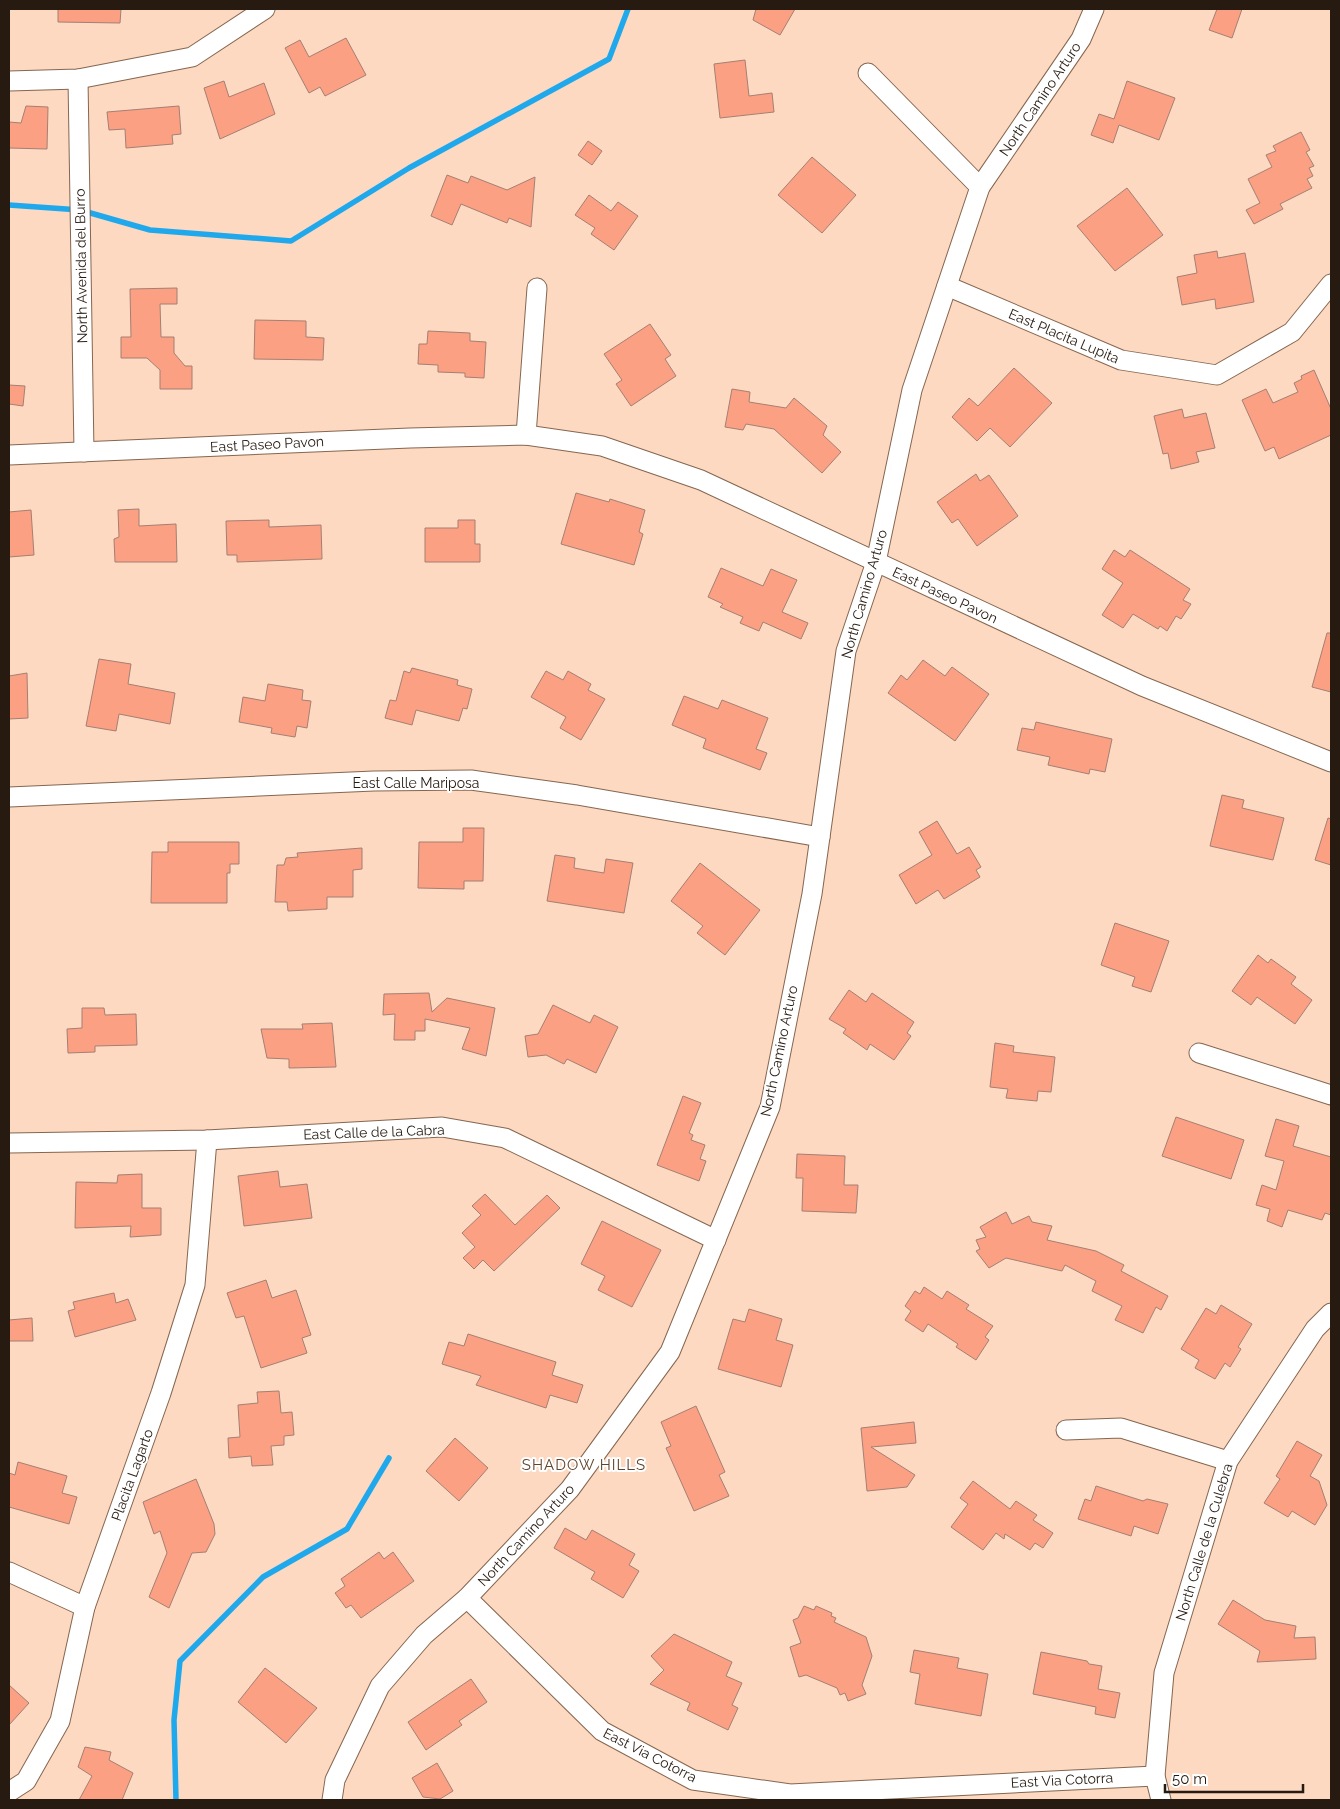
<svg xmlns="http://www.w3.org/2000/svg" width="1340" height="1809" viewBox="0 0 1340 1809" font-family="Raleway,sans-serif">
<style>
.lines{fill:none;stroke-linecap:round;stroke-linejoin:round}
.stream{stroke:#1fa8ec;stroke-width:5.5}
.building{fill:#fca084;stroke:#a57f73}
.minor-casing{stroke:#856650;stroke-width:21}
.minor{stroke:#fff;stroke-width:19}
.labels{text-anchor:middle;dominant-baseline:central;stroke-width:4;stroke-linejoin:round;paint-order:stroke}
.street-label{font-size:14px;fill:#261a11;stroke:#fff}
.neighbourhood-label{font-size:15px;letter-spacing:1px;fill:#60442e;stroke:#fff}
</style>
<rect width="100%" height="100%" fill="#fcd9c0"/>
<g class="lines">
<g class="stream">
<path d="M9,205L80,210L150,230L291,241L409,168L609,59L628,9"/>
<path d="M176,1800L174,1720L180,1661L263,1577L347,1529L389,1458"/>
</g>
</g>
<g class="building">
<path d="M58,9H121L120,23L58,22Z"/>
<path d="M756,9H795L780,35L753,20Z"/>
<path d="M1217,9H1242L1232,38L1209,30Z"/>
<path d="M346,38L366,75L325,96L320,87L309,93L285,48L300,40L309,57Z"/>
<path d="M745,60L749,96L772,93L774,112L720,118L714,64Z"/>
<path d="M224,81L229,97L264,83L275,114L220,139L204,88Z"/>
<path d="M1127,81L1175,98L1159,140L1119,125L1113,143L1091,135L1099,114L1114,119Z"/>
<path d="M26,106L48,107L47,149L9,148V122L21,123Z"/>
<path d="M179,106L181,134L172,135L173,144L126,148L125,129L109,130L107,112Z"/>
<path d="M1301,132L1310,150L1306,152L1314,166L1309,168L1313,176L1307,179L1312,188L1280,204L1283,209L1254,224L1246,210L1260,203L1248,179L1272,167L1266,155L1276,151L1273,146Z"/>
<path d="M588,141L602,151L592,165L578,155Z"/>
<path d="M812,157L856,195L822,233L778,195Z"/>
<path d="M447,175L468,183L471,176L507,190L535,177L531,227L509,218L507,223L461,204L452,225L431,216Z"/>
<path d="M1127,188L1163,235L1115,271L1077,226Z"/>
<path d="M589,195L611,211L618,202L638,216L614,250L591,234L595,228L575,215Z"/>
<path d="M1217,251L1218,258L1245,253L1254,302L1216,309L1215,299L1182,305L1177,277L1197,273L1194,255Z"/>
<path d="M177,288V304H160L161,337H174V353L185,366H192V389H160V370L147,358H121V337H131L130,289Z"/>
<path d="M255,320L306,321V337L324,338L323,360L254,359Z"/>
<path d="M650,324L671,355L665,359L676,376L631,406L616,384L622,380L604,354Z"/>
<path d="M428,331L470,333V341L486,342L484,378L465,377V373L438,372V365L418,364L419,344H427Z"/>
<path d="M1014,368L1052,403L1010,447L990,428L977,441L952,417L969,398L978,406Z"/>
<path d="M1314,370L1331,409V435L1279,459L1274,447L1265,451L1242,400L1266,389L1273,403L1298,392L1294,383L1302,379L1301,376Z"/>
<path d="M9,385L25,386L23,406L9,404Z"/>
<path d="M732,389L750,392L749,402L786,408L794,398L827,426L823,435L841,452L822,473L774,429L746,424L743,430L725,427Z"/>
<path d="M1182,409L1184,418L1206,413L1215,448L1196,452L1199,462L1171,469L1168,453L1163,454L1154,416Z"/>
<path d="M976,474L980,481L989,475L1018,516L977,546L958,519L952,523L937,502Z"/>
<path d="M576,493L609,502L610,499L645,510L639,532L643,534L634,565L561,544Z"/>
<path d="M139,509V526L176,524L177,562H115L114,539L119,537L118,510Z"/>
<path d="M31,510L34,555L9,557V512Z"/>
<path d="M269,520V527L321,525L322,559L237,562V555H227L226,521Z"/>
<path d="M458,520H475V544H480V562H425V528H458Z"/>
<path d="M1114,550L1125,557L1130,550L1190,589L1183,600L1191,604L1181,619L1176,616L1167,631L1160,626L1158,629L1133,614L1123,628L1102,615L1123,583L1102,569Z"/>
<path d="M721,568L763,586L771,569L797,580L782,612L808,623L801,639L763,622L759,631L740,623L743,617L720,607L723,604L708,597Z"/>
<path d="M1327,633H1331V692L1312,687Z"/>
<path d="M99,659L131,664L128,684L175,693L170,724L119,714L116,731L86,726Z"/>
<path d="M923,660L945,676L952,667L989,694L955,741L888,693L901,675L907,680Z"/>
<path d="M412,668L458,680L457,685L472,689L467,709L463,708L459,721L416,710L412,725L385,718L390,700L396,701L404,671L410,673Z"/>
<path d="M546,671L563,680L568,671L591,684L588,690L605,699L581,740L560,728L566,717L531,697Z"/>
<path d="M27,673L28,718L9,719V676Z"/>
<path d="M268,684L303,690L302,700L311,701L307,728L297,726L295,737L271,733L272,728L239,722L243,697L265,701Z"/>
<path d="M684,696L718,709L722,700L768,718L756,749L767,753L760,770L703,748L706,739L672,725Z"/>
<path d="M1036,722L1112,739L1105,772L1090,769L1089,774L1048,765L1050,757L1017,750L1022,728L1034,730Z"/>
<path d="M1222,795L1244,800L1242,808L1284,818L1273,860L1210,846Z"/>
<path d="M1328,818L1331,819V865L1315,860Z"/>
<path d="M937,821L957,854L969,847L981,867L976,870L980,877L944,899L938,890L916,904L899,875L932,855L919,832Z"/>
<path d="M463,828H484L483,881H464V889L418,888L419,842H463Z"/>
<path d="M168,842H239V864H230V873H227V903H151L152,852H168Z"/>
<path d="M362,848V869L353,870V897H327V909L288,911L287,902H275L277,865H284L286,858L298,857L297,853Z"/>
<path d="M555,855L575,858L574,868L604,873L606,859L633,863L624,913L547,901Z"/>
<path d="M700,863L760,910L725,955L697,933L703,926L671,901Z"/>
<path d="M1115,923L1169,941L1151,992L1132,986L1135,977L1101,965Z"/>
<path d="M1258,955L1268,963L1271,959L1296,977L1291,984L1312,1000L1295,1024L1257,997L1251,1005L1232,991Z"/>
<path d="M849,990L866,1002L872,993L914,1022L907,1033L911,1036L894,1060L870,1044L867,1050L843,1033L846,1029L829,1019Z"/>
<path d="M429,993L432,1012L447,998L495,1008L486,1056L462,1049L470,1028L425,1019V1031H415V1040H394L395,1014L383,1015L384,994Z"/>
<path d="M553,1005L590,1023L594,1015L618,1027L596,1073L567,1059L564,1064L546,1055L528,1057L525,1036L538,1034Z"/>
<path d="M82,1008H104L105,1015L136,1014L137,1045L95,1046V1052L68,1053L67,1029L82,1028Z"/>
<path d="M332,1023L336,1067L289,1068V1059L267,1058L261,1029H303L302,1024Z"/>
<path d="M995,1043L1014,1046L1013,1052L1055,1057L1051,1092L1038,1091L1037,1101L1006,1098L1008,1089L990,1087Z"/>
<path d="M683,1096L701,1103L689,1133L693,1135L691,1140L705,1145L700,1159L706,1161L699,1181L657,1165Z"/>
<path d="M1176,1117L1244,1140L1231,1179L1162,1156Z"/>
<path d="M1276,1119L1299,1126L1293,1146L1331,1157V1215L1325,1213L1322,1220L1288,1210L1282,1227L1267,1221L1270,1209L1256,1205L1262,1185L1276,1190L1284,1161L1265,1156Z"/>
<path d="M797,1154L845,1156L844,1185H858L856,1213L802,1211L803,1178H796Z"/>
<path d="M278,1171L280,1187L307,1184L312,1218L244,1226L238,1176Z"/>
<path d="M142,1174V1208H161V1235L130,1237L131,1226L75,1228L76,1182L117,1183L118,1175Z"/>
<path d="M485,1194L515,1225L547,1195L560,1208L494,1271L483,1260L474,1269L463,1258L475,1247L462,1233L481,1215L472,1206Z"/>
<path d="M1006,1212L1012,1224L1029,1216L1032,1222L1052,1226L1047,1240L1096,1251L1124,1265L1121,1271L1168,1296L1161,1310L1156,1307L1143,1333L1115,1320L1122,1306L1092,1291L1096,1281L1065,1265L1062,1271L1006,1258L989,1268L976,1251L980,1249L976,1240L986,1237L980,1227Z"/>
<path d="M602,1221L661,1250L632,1307L598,1290L605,1276L581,1264Z"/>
<path d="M266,1280L272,1298L296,1290L311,1335L302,1338L307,1353L261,1368L244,1316L236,1318L227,1293Z"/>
<path d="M924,1287L942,1299L947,1291L969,1305L966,1309L993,1326L985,1337L989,1340L976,1360L956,1347L958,1344L928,1324L923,1332L905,1320L911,1311L905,1306L915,1291L920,1294Z"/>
<path d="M114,1293L116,1303L128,1299L136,1320L75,1337L68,1311L75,1309L73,1302Z"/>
<path d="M1221,1305L1252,1324L1238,1347L1241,1349L1230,1367L1225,1363L1215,1379L1195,1368L1199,1360L1181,1349L1206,1308L1216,1314Z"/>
<path d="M749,1309L782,1319L776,1340L793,1345L781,1387L718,1369L733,1319L745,1322Z"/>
<path d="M32,1318L33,1341H9V1320Z"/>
<path d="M468,1334L556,1362L552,1375L583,1385L577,1403L550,1395L546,1408L476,1385L481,1376L442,1364L449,1342L464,1346Z"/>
<path d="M279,1391L281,1413L292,1412L294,1435L284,1436V1445L271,1446L273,1465L252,1466L251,1456L229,1458L228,1438L240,1437L238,1405L258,1403L257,1392Z"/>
<path d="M696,1406L725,1472L719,1475L729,1496L694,1511L666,1448L671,1446L661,1422Z"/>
<path d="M914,1422L916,1443L871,1447L915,1475L907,1487L867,1491L861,1428Z"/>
<path d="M455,1438L488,1468L459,1501L426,1471Z"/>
<path d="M1297,1441L1322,1455L1310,1476L1319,1481L1327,1505L1315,1525L1292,1511L1288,1517L1264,1503L1280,1479L1276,1476Z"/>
<path d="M18,1462L67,1476L62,1493L77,1497L69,1524L9,1507V1473L15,1475Z"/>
<path d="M196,1479L214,1524L215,1534L206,1552L192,1553L169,1608L149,1597L167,1553L160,1531L154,1534L143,1502Z"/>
<path d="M973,1481L1010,1509L1016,1501L1037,1515L1033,1520L1053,1533L1043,1548L1035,1543L1030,1550L1005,1534L1004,1539L996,1533L983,1550L951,1527L968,1504L960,1498Z"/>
<path d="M1096,1486L1143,1501L1147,1499L1168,1504L1158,1534L1134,1526L1131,1536L1078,1519L1085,1499L1091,1501Z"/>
<path d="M565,1528L586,1540L592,1530L635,1554L629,1565L639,1571L623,1598L591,1579L595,1572L554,1548Z"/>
<path d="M379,1552L384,1559L393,1552L414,1581L361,1618L351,1605L346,1608L335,1593L345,1586L341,1579Z"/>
<path d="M1233,1600L1265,1620L1296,1626L1294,1638L1315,1637L1316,1659L1257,1662L1260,1651L1218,1624Z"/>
<path d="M804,1606L814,1610L816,1606L832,1613L831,1616L836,1618L834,1622L866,1637L872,1656L862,1685L866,1694L848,1701L845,1693L840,1695L837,1688L806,1675L799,1677L790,1647L801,1643L793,1620L798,1618Z"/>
<path d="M674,1634L732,1662L726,1676L742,1683L732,1705L738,1708L728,1730L687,1710L690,1703L650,1684L664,1670L651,1656Z"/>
<path d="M914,1650L959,1658L957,1668L988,1674L981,1716L915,1704L920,1674L910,1672Z"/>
<path d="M1041,1652L1087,1661L1089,1664L1102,1666L1098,1689L1120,1693L1115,1718L1095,1714L1096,1707L1033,1694Z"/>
<path d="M265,1668L317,1708L286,1743L238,1702Z"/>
<path d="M471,1679L487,1702L459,1721L462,1725L426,1750L408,1722Z"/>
<path d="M9,1685L29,1703L9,1725Z"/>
<path d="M85,1747L111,1752L109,1760L133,1773L122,1800H79L92,1776L78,1767Z"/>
<path d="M437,1763L453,1791L440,1799L423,1797L412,1778Z"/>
</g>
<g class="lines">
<g class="minor-casing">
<g id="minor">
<path d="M868,73L980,187"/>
<path d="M78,79L84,452"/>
<path d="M9,81L78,79L192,57L265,9"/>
<path d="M947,286L1121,360L1217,375L1292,332L1331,284"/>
<path d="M526,435L537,288"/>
<path d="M9,455L410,438L526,435L602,446L701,480L1142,686L1331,762"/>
<path d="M9,797L374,781L471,780L577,795L820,837"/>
<path d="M1199,1053L1331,1095"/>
<path d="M9,1143L207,1140L442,1127L505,1138L716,1240"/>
<path d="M1066,1430L1121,1428L1228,1461"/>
<path d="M9,1572L85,1607"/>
<path d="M467,1598L602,1731L693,1780L790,1794L1155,1776"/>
<path d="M9,1792L26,1781L60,1721L85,1607L161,1393L195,1285L207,1140"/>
<path d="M332,1800L335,1780L380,1686L424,1635L467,1598L570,1489L670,1352L770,1107L812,894L846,651L876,562L912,390L980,187L1081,39L1094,9"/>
<path d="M1161,1800L1155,1776L1164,1673L1228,1461L1315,1329L1331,1313"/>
</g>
</g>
<use href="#minor" class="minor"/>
</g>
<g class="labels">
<g class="street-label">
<text transform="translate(1040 99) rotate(-56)">North Camino Arturo</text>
<text transform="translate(81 266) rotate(-91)">North Avenida del Burro</text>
<text transform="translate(1064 336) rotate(23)">East Placita Lupita</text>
<text transform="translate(267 444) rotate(-3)">East Paseo Pavon</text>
<text transform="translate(864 594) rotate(-74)">North Camino Arturo</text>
<text transform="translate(945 595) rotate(25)">East Paseo Pavon</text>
<text x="416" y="783">East Calle Mariposa</text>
<text transform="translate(779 1051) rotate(-78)">North Camino Arturo</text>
<text transform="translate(374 1132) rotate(-2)">East Calle de la Cabra</text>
<text transform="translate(132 1475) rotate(-70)">Placita Lagarto</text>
<text transform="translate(526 1535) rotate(-47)">North Camino Arturo</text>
<text transform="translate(1204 1542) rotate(-73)">North Calle de la Culebra</text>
<text transform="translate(650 1755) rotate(27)">East Via Cotorra</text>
<text transform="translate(1062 1780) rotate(-3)">East Via Cotorra</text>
</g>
<g class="neighbourhood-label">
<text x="584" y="1465">SHADOW HILLS</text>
</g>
</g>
<rect width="1340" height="1809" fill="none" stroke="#261a11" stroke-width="20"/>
<path d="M1165 1784v8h138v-8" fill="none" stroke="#261a11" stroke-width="2.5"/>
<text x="1172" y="1784" font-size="15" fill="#261a11" stroke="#ffffff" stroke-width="4" paint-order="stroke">50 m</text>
</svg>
